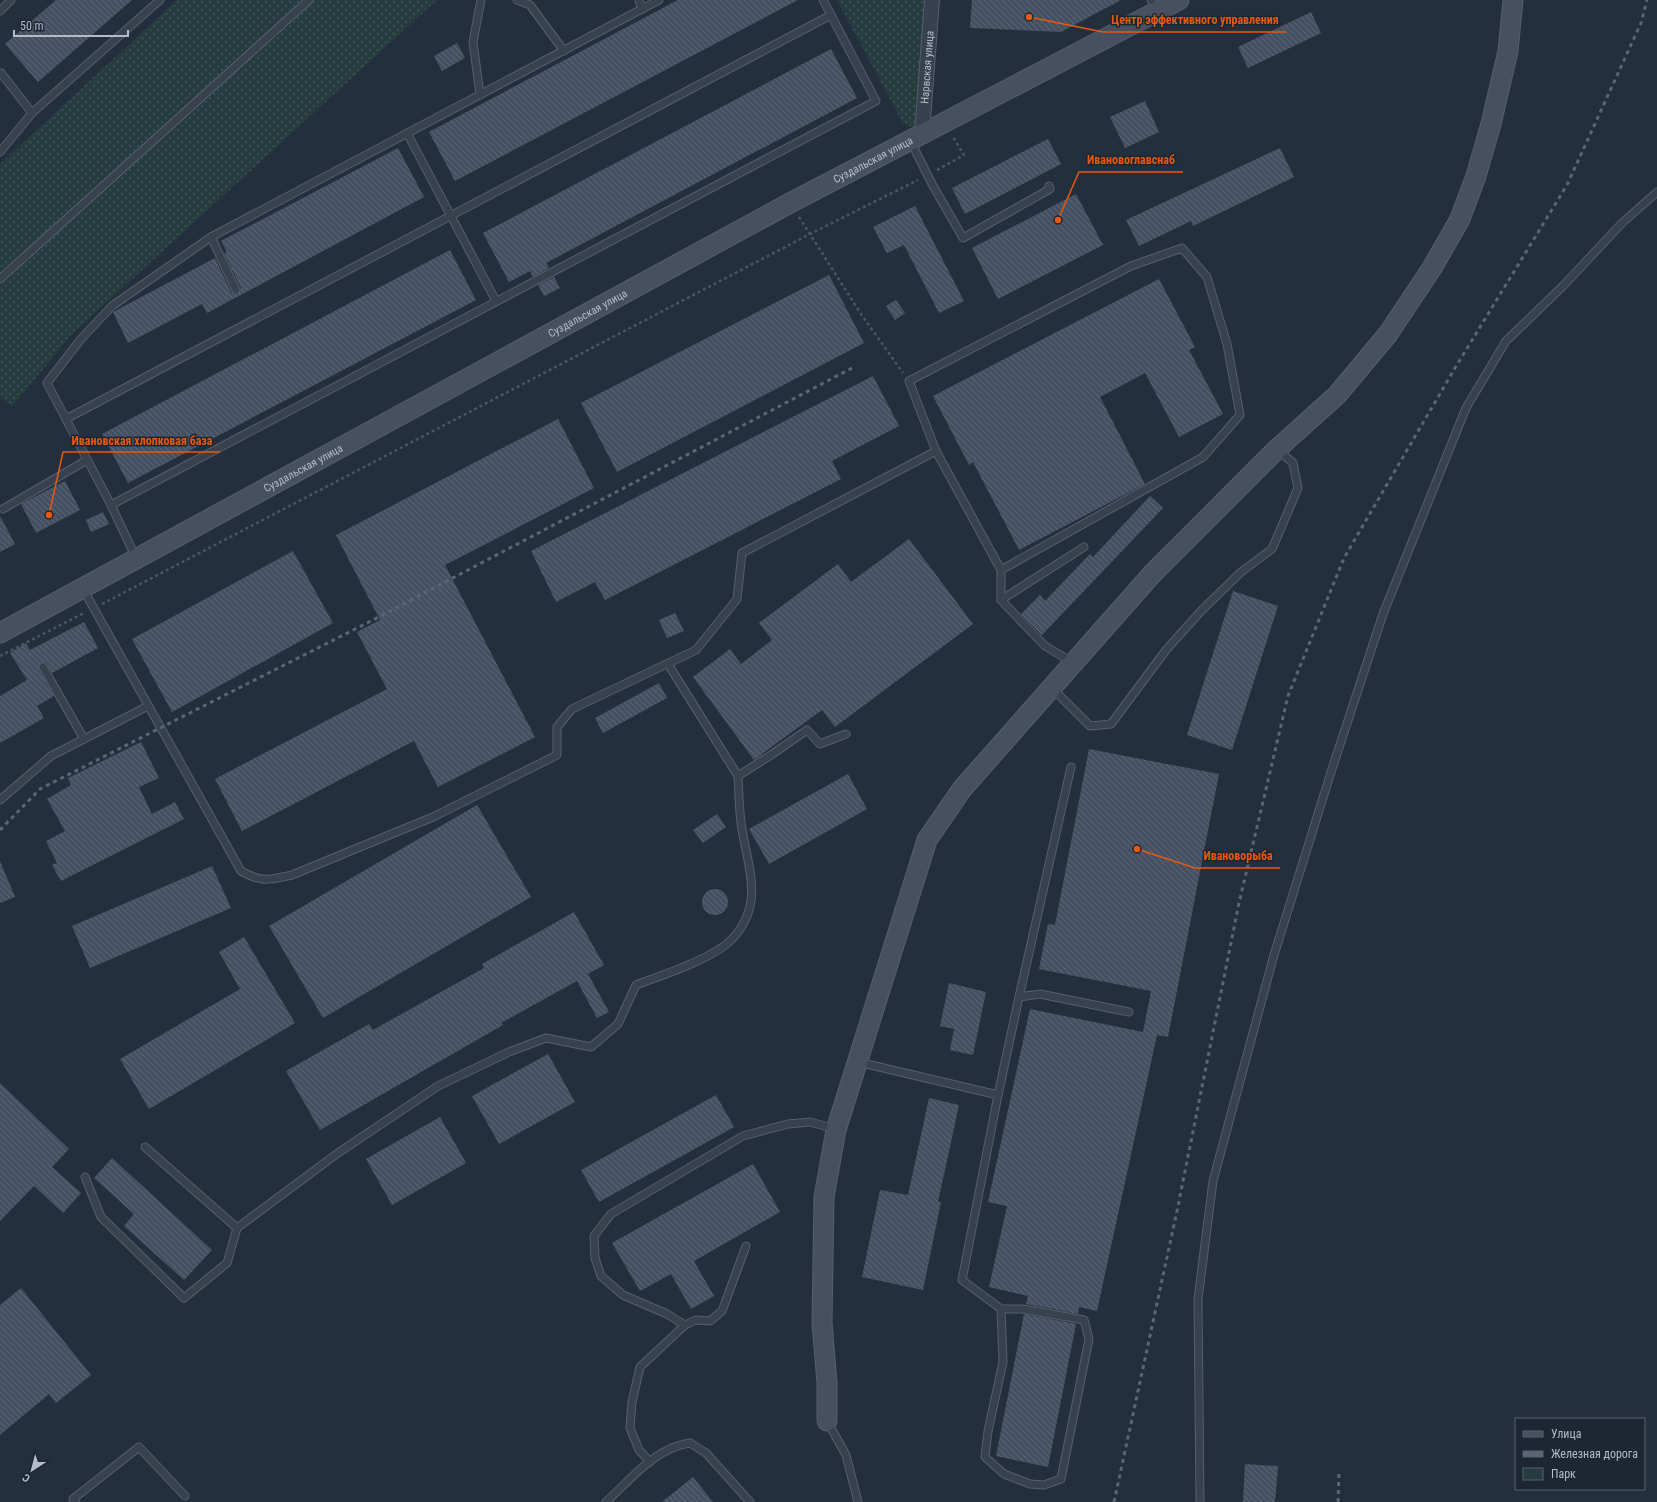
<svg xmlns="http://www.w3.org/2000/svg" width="1657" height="1502" viewBox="0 0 1657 1502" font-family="'Roboto Condensed',sans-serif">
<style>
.green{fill:url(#green-dots)}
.building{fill:url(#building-back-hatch)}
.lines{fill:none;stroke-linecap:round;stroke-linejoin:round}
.lane-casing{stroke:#565f6c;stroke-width:9}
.street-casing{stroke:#565f6c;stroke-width:16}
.secondary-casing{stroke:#565f6c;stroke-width:21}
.path{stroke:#44595c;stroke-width:2.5;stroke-dasharray:3 3;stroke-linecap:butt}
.lane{stroke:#38414e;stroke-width:7}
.street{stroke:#38414e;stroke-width:14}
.secondary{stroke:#465061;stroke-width:19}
.rail{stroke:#5a6575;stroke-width:3;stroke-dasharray:4 4;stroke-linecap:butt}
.labels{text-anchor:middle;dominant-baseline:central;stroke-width:3;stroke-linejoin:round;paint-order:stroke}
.street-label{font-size:11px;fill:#b4bcc9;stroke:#1d2633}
.leader{fill:none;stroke:#e8590c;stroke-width:1.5}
.callout-dot{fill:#e8590c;stroke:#1d2633;stroke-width:1.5}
.callout-label{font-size:12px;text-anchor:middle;font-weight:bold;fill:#e8590c;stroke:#1d2633;stroke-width:3;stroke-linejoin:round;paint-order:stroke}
</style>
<defs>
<pattern id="green-dots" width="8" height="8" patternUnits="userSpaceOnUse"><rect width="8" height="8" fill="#263c3f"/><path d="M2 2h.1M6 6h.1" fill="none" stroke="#435659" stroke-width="1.8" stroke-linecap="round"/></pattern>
<pattern id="building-back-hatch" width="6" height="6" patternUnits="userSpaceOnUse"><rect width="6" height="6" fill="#455162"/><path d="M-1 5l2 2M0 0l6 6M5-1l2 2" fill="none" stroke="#5d6877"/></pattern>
</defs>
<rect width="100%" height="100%" fill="#242f3e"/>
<g class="green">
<path d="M177,0H437L71,335L12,407L0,397V164Z"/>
<path d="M837,0H929L920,130L903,123Z"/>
</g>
<g class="building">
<path d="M56,0H132L38,82L5,44Z"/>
<path d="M678,0H798L455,181L429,132Z"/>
<path d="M972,0H1121L1061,32L970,28Z"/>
<path d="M1311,12L1321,33L1248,68L1238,47Z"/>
<path d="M457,43L465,58L442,71L434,56Z"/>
<path d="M831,49L857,98L546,263L549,268L533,277L530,271L509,282L483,233Z"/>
<path d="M1145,101L1159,132L1125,148L1110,117Z"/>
<path d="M1048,139L1061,164L965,214L952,188Z"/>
<path d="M398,148L424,197L207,313L202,304L128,343L113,312L215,258L231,292L235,295L238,294L241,288L224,253L227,252L221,241Z"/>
<path d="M1280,148L1294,177L1193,226L1191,221L1139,246L1126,220Z"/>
<path d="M1076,194L1103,245L998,299L972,248Z"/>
<path d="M915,206L964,301L939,313L904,245L887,253L873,227Z"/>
<path d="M450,250L476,300L128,483L102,434Z"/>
<path d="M829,275L864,343L617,472L581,403Z"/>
<path d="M554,277L560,288L544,296L538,285Z"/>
<path d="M1159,279L1195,347L1189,350L1223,414L1179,437L1145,373L1100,397L1145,484L1019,550L973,462L969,465L933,396Z"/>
<path d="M896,300L905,313L895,320L886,306Z"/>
<path d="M873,376L899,426L832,461L841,479L605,600L595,582L556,602L531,551Z"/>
<path d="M558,419L594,488L445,565L535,737L438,787L414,741L242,831L215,779L387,689L357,632L380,620L336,535Z"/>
<path d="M65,481L80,510L36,533L21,504Z"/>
<path d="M1150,496L1163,508L1042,635L1021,614L1040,595L1045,601L1090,554L1093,557Z"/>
<path d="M103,512L109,524L91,532L86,520Z"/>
<path d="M0,516L15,544L0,552Z"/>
<path d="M909,539L973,624L835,727L822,710L754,760L693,677L730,649L741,664L772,640L759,623L838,564L851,582Z"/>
<path d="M293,551L333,623L172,712L132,639Z"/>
<path d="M1233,591L1278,606L1232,750L1187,735Z"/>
<path d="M675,613L684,631L667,638L659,620Z"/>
<path d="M84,622L98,648L52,673L46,663H40L39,669L54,696L37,706L44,718L0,743V696L27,680L10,653L26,643L30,650Z"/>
<path d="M659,683L667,698L603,733L595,718Z"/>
<path d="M141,742L159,778L139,787L152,814L175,802L184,819L61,881L52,865L57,863L46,841L65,831L47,799L71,785L68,778Z"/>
<path d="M1089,749L1219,774L1168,1037L1157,1035L1097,1311L1079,1307L1078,1314L1026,1304L1028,1296L989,1287L1007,1206L988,1202L1030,1009L1143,1032L1151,991L1039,969L1048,924L1055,925Z"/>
<path d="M848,774L867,809L769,864L749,829Z"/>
<path d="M477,805L531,897L323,1018L269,926Z"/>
<path d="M717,814L726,827L703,843L693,830Z"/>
<path d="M0,861L15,897L0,903Z"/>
<path d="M212,866L231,908L90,968L72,926Z"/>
<circle cx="715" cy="902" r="13"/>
<path d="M574,912L604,965L588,974L609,1012L597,1018L577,981L501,1023L503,1025L320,1130L286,1071L369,1024L373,1030L484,968L482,964Z"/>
<path d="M244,937L295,1023L149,1109L120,1059L240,989L219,952Z"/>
<path d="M949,983L986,992L973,1055L950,1050L954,1029L940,1026Z"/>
<path d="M548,1054L575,1102L499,1144L472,1096Z"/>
<path d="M0,1083L69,1149L52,1167L81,1193L63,1213L34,1186L0,1221Z"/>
<path d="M716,1095L734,1127L599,1202L581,1170Z"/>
<path d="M929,1098L959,1105L938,1202H941L923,1290L862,1277L880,1190L908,1195Z"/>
<path d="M440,1117L466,1163L392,1205L366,1159Z"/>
<path d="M112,1158L212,1250L184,1280L124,1226L134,1214L94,1178Z"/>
<path d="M753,1164L780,1212L694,1261L714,1296L691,1309L671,1274L640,1291L612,1243Z"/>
<path d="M21,1288L91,1375L56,1403L49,1394L0,1435V1305Z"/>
<path d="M1024,1314L1076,1324L1048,1467L996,1456Z"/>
<path d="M1245,1464L1278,1466L1275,1502H1243Z"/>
<path d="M693,1477L713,1502H662Z"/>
</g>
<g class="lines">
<g class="lane-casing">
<g id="lane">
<path d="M517,0L530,5L564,51"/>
<path d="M639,0L642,9"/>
<path d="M1151,0L1157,11"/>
<path d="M0,11L11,0"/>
<path d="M0,74L1,73L32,113"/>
<path d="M480,95L473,42L481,0"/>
<path d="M407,133L496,301"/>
<path d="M910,140L932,184L963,238L1050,189L1049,186"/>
<path d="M0,152L32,113L160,0"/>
<path d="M211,237L659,0"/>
<path d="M0,279L309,0"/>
<path d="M66,419L831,15"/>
<path d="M936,451L1001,570V600L1045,646L1072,662"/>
<path d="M111,505L876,101L823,0"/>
<path d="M3,509L87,460"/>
<path d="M136,558L111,505L47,383L81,339L112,306L211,237L236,290"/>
<path d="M83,589L241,871C262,883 269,880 292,875L433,817L557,755V727L572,709L696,650L737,599L742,553L936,451L909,381L1131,266L1182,248L1207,277L1227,344L1240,415L1203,457L1001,570"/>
<path d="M1001,600L1084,547"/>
<path d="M668,664L738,776L771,755L807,730L820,744L846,734"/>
<path d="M43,667L84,739"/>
<path d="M1052,688L1090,726L1111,724L1166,650L1201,611L1241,572L1272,549L1298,488L1293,463L1278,450"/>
<path d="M0,800L51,756L148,706"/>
<path d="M1019,997L1071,767"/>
<path d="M858,1062L998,1095L962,1280L1001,1309H1023L1084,1320L1089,1339L1061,1479L1044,1485L1030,1484L1004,1474L985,1457L988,1431L1003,1362L1001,1309"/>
<path d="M998,1095L1019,997L1040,994L1129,1012"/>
<path d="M145,1147L237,1228L338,1153L438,1086L509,1052L546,1038L591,1047L618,1024L636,985C662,975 713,959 732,939C764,905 749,870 742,830C739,812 739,794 738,776"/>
<path d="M85,1177L101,1217L184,1298L227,1263L237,1228"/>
<path d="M685,1325L667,1314L623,1295L601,1276L595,1258L594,1236L611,1214L743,1136L788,1124L810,1122L836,1129"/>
<path d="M827,1421L846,1455L858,1502"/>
<path d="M650,1462L639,1450L630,1428L632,1402L640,1367L685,1325L696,1320L710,1321L722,1311L746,1246"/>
<path d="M76,1502L73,1499L139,1447L185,1496"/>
<path d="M606,1502C630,1480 656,1447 690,1443L706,1453L750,1502"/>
<path d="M1200,1502L1198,1299L1213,1181L1274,955L1332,769L1383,614L1466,408L1506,341L1563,286L1622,223L1657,192"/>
</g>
</g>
<g class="street-casing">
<g id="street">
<path id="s1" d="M922,133L932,0"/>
</g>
</g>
<g class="secondary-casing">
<g id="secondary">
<path id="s2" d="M0,633L790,203L1179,0"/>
<path d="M827,1421V1383L822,1323L824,1197L836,1130L927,840L962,789L1153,573L1277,449L1337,395L1388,334L1432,268L1460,219L1476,176L1491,124L1508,51L1513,0"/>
</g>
</g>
<g class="path">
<path d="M937,170L964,155L953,137"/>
<path d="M799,217L861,314L903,373"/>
<path d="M102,604L810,234L918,180"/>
<path d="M0,656L84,613"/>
</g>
<use href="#lane" class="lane"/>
<use href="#street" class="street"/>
<use href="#secondary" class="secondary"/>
<g class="rail">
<path d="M0,830L40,789L371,621L852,368"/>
<path d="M1114,1502L1177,1211L1239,903L1288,696L1344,558L1455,368L1567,185L1641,23L1647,0"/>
<path d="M1338,1502L1339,1473"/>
</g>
</g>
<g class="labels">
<g class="street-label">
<text stroke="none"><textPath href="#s1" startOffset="66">Нарвская улица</textPath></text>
<text stroke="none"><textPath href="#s2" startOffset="993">Суздальская улица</textPath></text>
<text stroke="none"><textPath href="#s2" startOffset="669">Суздальская улица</textPath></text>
<text stroke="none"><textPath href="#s2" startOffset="345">Суздальская улица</textPath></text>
</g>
</g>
<path class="leader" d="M1029 17L1103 32H1286M1058 220L1079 172H1183M49 515L63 452H220M1137 849L1195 868H1280"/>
<g class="callout-dot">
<circle cx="1029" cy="17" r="4"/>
<circle cx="1058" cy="220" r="4"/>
<circle cx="49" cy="515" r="4"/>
<circle cx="1137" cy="849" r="4"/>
</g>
<g class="callout-label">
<text x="1195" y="24">Центр эффективного управления</text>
<text x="1131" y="164">Ивановоглавснаб</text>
<text x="142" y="445">Ивановская хлопковая база</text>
<text x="1238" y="860">Ивановорыба</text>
</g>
<rect x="1515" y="1418" width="130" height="72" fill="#1d2633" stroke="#59626f"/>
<rect x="1523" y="1431" width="20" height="6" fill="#465061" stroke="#59626f"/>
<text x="1551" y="1438" font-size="12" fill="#b4bcc9">Улица</text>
<rect x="1523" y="1451" width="20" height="6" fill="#5a6575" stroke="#59626f"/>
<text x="1551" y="1458" font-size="12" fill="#b4bcc9">Железная дорога</text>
<rect x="1523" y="1468" width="20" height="12" fill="#263c3f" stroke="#59626f"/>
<text x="1551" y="1478" font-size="12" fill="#b4bcc9">Парк</text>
<g transform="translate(32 1470) rotate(216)" stroke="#1d2633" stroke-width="3" paint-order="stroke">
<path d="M0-3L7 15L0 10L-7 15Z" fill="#b4bcc9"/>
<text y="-6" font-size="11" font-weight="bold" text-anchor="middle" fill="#b4bcc9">С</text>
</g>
<path d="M14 30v6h114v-6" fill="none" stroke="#b4bcc9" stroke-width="2"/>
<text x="20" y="30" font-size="12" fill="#b4bcc9" stroke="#1d2633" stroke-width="3" paint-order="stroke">50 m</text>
</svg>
